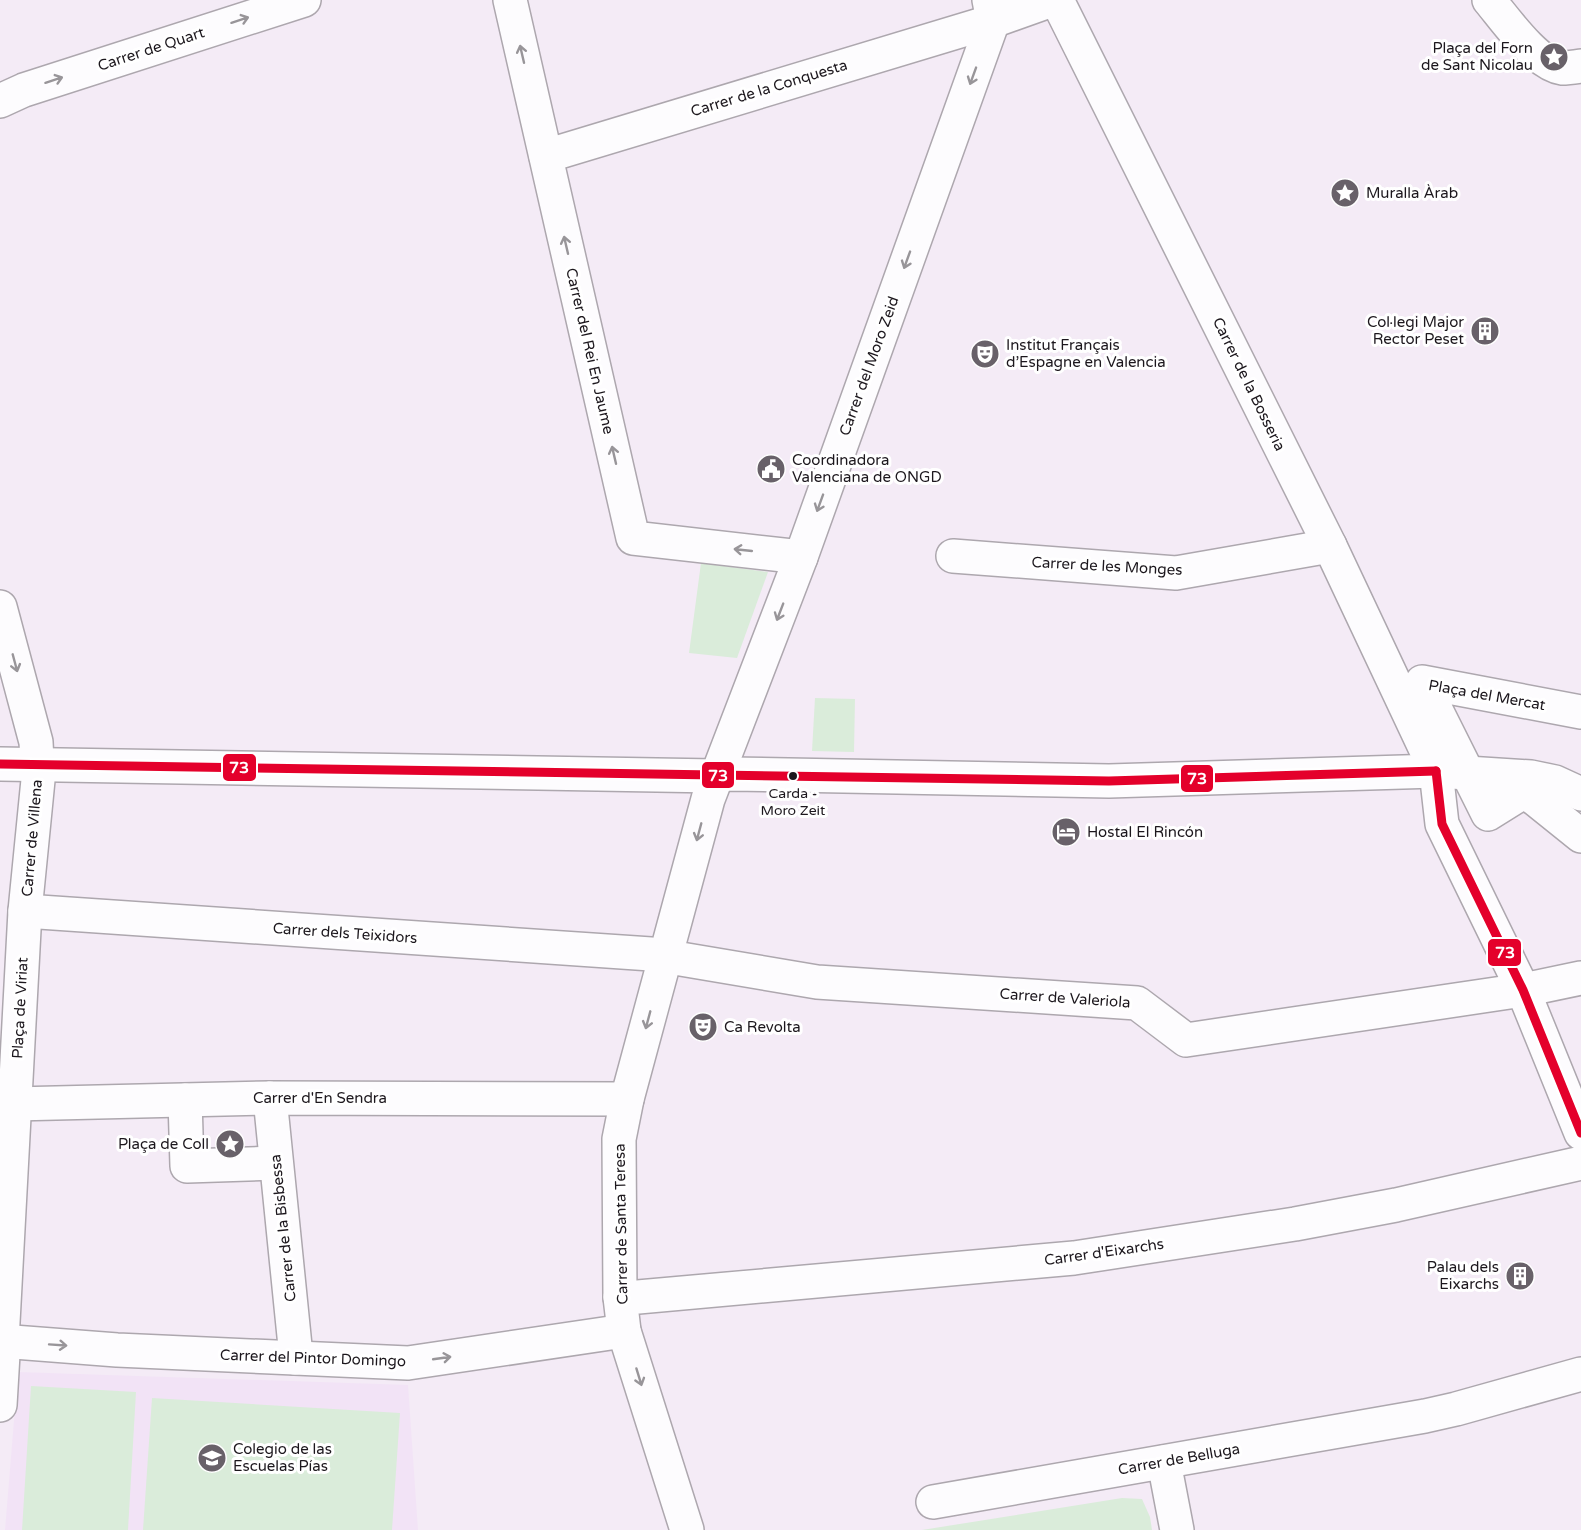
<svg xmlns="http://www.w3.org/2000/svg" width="1581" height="1530" viewBox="0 0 1581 1530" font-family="'Varela Round',sans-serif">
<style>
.built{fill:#f2e3f6}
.green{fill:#daecda}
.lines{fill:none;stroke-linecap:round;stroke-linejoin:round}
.street-casing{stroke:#ada7ae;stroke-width:36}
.street{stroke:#fdfcfe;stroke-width:33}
.bus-1-casing{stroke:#fff;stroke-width:14}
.bus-1{stroke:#e4002b;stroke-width:9}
.oneway{stroke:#989599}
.bus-dot{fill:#1c171d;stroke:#fff;stroke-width:2}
.labels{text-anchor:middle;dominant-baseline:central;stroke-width:6;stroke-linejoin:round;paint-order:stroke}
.bus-label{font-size:14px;fill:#1c171d;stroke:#fff}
.poi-label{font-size:15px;fill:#1c171d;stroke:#fff;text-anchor:start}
.street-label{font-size:15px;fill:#1c171d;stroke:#fff}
.line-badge{stroke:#fff;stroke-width:2}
.badge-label{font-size:16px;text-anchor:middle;font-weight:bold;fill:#fff}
</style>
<rect width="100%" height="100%" fill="#f4ebf6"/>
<path class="built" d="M18,1372L408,1385L418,1530H5Z"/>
<g class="green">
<path d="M701,563L768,572L737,658L689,653Z"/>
<path d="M815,698L855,699L854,752L812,751Z"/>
<path d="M31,1386L136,1392L128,1530H22Z"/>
<path d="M152,1398L400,1413L392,1530H143Z"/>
<path d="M1122,1498L1142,1499L1150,1517L1152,1530H922Z"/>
</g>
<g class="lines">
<g class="street-casing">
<g id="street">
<path d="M510,0L633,538L801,557"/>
<path d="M1057,0L1330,546L1436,771L1442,824L1523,990L1581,1133"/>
<path d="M1489,0C1505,19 1536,64 1562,68C1568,68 1575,67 1581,66"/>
<path d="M0,101L24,90L304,0"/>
<path d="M546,156L993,21L1052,0"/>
<path d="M953,556L1176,573L1330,546"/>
<path d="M0,607L36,742L38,780L25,911L2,1341L3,1354L0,1405"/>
<path d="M1581,712L1422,682L1488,814L1525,791L1581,836"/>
<path d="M0,764L716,776L731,774L1109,781L1436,771L1531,777L1555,782L1581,794"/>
<path d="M25,911L651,954L817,982L1137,1003L1186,1040L1523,990L1581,978"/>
<path d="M270,1098L295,1346V1358"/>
<path d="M185,1100L187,1166L276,1163"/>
<path d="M14,1104L270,1098L627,1099"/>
<path d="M620,1297H638L1074,1258L1295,1224L1396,1205L1581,1163"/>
<path d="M0,1341L117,1350L408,1363L624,1331"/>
<path d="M1164,1462L1177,1530"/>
<path d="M933,1502L1425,1416L1456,1409L1581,1374"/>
<path d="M687,1530L624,1331L620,1297L619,1139L627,1099L708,799L801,557L993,21L989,0"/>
</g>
</g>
<use href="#street" class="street"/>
<g class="bus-1-casing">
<g id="bus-1">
<path d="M0,764L1109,781L1436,771"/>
<path d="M1436,771L1442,824L1523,990L1581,1133"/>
</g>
</g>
<use href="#bus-1" class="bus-1"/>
</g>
<defs><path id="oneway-shaft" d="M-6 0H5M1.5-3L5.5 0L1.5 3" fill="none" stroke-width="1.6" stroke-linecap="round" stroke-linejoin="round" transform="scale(1.5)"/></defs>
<g class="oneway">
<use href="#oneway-shaft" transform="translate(240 20) rotate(-18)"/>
<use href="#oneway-shaft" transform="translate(522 54) rotate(-103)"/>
<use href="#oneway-shaft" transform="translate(973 76) rotate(110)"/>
<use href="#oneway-shaft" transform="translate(54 80) rotate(-18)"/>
<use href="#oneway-shaft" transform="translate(566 245) rotate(-103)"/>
<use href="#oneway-shaft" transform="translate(907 260) rotate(110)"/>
<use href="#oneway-shaft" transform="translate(614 455) rotate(-103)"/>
<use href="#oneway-shaft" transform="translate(820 503) rotate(110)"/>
<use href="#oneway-shaft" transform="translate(743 550) rotate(-174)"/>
<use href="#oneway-shaft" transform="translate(780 612) rotate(111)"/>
<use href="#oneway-shaft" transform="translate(15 663) rotate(75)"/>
<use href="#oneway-shaft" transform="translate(699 832) rotate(105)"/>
<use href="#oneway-shaft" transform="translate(648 1020) rotate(105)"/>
<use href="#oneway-shaft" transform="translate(58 1345) rotate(4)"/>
<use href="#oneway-shaft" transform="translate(442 1358) rotate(-8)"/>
<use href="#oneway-shaft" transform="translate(639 1377) rotate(73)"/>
</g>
<defs>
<g id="sight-disc" transform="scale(1.5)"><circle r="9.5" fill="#686169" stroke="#fff"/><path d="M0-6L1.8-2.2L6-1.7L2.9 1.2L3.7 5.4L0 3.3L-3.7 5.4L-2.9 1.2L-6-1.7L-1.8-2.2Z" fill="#fff"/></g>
<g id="building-disc" transform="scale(1.5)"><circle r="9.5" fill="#686169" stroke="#fff"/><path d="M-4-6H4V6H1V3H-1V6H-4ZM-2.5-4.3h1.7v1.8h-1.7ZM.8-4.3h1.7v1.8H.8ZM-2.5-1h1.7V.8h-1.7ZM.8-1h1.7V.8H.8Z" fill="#fff"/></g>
<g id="theatre-disc" transform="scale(1.5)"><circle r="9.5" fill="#686169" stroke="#fff"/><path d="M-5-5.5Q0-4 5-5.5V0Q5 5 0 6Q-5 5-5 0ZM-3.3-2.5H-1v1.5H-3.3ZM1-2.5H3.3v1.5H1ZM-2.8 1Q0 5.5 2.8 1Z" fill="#fff"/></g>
<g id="civic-disc" transform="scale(1.5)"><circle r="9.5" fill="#686169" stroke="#fff"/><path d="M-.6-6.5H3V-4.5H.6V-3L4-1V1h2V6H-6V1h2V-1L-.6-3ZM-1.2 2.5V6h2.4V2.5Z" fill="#fff"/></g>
<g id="hotel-disc" transform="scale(1.5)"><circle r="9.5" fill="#686169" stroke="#fff"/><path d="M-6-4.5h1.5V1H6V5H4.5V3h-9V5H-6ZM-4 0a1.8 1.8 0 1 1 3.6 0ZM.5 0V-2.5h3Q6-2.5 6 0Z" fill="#fff"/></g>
<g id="school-disc" transform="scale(1.5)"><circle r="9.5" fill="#686169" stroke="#fff"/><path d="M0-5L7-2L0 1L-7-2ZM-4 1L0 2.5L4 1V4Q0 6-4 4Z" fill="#fff"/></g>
</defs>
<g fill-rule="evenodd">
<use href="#sight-disc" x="1554" y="57"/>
<use href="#sight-disc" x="1345" y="193"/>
<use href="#building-disc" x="1485" y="331"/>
<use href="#theatre-disc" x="985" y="354"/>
<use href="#civic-disc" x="771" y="469"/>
<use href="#hotel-disc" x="1066" y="832"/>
<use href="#theatre-disc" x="703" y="1027"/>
<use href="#sight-disc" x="230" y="1144"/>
<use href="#building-disc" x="1520" y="1276"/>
<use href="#school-disc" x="212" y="1458"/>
</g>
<circle class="bus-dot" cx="793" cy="776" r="5"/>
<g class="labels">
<g class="bus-label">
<text x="793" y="793">Carda -<tspan x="793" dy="17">Moro Zeit</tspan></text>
</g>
<g class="poi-label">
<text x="1533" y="48" text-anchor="end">Plaça del Forn<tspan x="1533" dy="17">de Sant Nicolau</tspan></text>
<text x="1366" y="193">Muralla Àrab</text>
<text x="1464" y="322" text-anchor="end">Col·legi Major<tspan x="1464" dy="17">Rector Peset</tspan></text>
<text x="1006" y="345">Institut Français<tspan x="1006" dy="17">d’Espagne en Valencia</tspan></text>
<text x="792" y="460">Coordinadora<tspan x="792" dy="17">Valenciana de ONGD</tspan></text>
<text x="1087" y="832">Hostal El Rincón</text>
<text x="724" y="1027">Ca Revolta</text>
<text x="209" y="1144" text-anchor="end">Plaça de Coll</text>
<text x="1499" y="1267" text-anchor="end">Palau dels<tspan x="1499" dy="17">Eixarchs</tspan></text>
<text x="233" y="1449">Colegio de las<tspan x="233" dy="17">Escuelas Pías</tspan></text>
</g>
<g class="street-label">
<text transform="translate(151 49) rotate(-18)">Carrer de Quart</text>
<text transform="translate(769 88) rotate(-17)">Carrer de la Conquesta</text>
<text transform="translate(590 351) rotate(77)">Carrer del Rei En Jaume</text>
<text transform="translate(869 366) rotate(-70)">Carrer del Moro Zeid</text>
<text transform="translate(1249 384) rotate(64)">Carrer de la Bosseria</text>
<text transform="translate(1107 566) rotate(3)">Carrer de les Monges</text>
<text transform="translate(1487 695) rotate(10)">Plaça del Mercat</text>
<text transform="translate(32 838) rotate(-85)">Carrer de Villena</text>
<text transform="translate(345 933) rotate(4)">Carrer dels Teixidors</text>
<text transform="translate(1065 998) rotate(4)">Carrer de Valeriola</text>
<text transform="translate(20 1008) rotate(-87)">Plaça de Viriat</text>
<text x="320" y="1098">Carrer d'En Sendra</text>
<text transform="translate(621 1224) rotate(-91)">Carrer de Santa Teresa</text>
<text transform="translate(283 1228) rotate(-96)">Carrer de la Bisbessa</text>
<text transform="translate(1104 1252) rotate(-8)">Carrer d'Eixarchs</text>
<text transform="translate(313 1358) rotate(2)">Carrer del Pintor Domingo</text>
<text transform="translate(1179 1459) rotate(-10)">Carrer de Belluga</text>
</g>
</g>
<g class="line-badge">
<rect x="222" y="753" width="35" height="29" rx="6" fill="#e4002b"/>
<rect x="701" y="761" width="34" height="28" rx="6" fill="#e4002b"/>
<rect x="1180" y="764" width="34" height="29" rx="6" fill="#e4002b"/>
<rect x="1487" y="938" width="35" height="29" rx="6" fill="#e4002b"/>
</g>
<g class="badge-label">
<text x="239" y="773">73</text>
<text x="718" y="781">73</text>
<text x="1197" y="784">73</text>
<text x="1505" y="958">73</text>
</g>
</svg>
